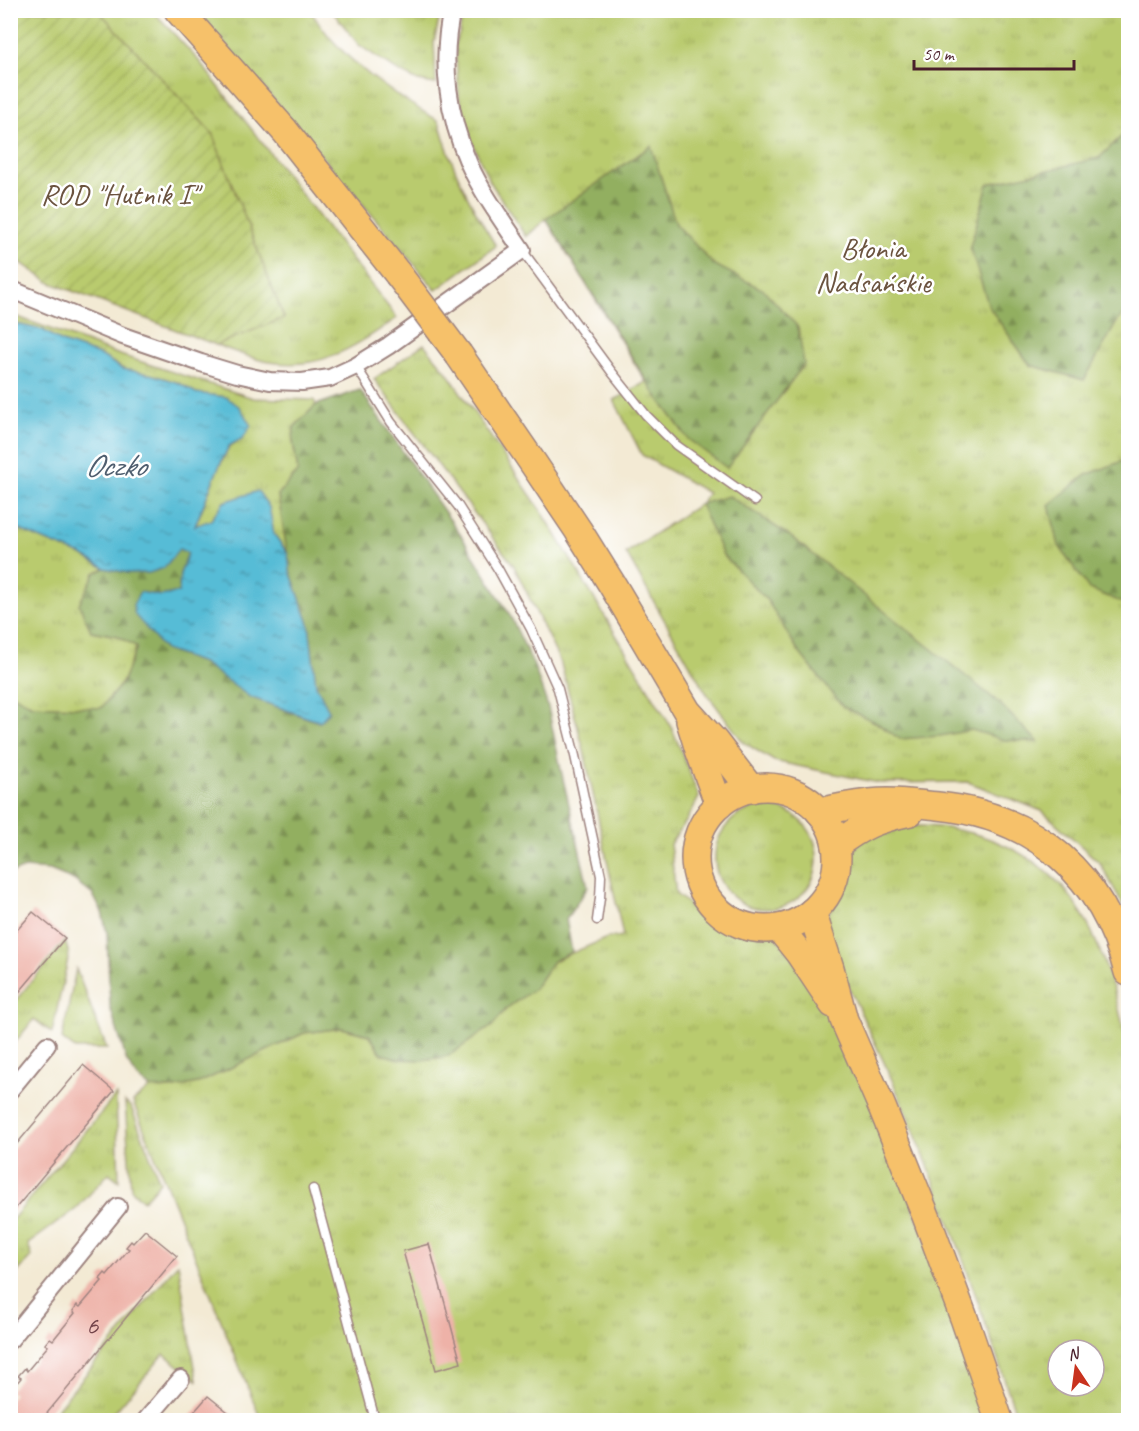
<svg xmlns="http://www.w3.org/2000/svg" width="1139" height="1431" viewBox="0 0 1139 1431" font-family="Caveat,sans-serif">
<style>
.grass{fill:url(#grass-tufts);stroke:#82754c;stroke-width:1.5;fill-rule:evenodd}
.forest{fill:url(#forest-firs);stroke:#6e6746;stroke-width:1.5}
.garden{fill:url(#garden-furrows);stroke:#82754c;stroke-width:1.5}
.water{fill:url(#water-ripples);stroke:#506e80;stroke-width:1.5}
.building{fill:#eeb2a8}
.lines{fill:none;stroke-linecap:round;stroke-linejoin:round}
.lane-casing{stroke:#9e8480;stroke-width:11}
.street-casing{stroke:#9e8480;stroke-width:20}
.primary-casing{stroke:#9e8480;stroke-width:30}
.lane{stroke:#fff;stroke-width:8}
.street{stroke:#fff;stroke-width:16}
.primary{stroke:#f6c16b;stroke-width:27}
.primary-bridge-casing{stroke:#9e8480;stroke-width:30;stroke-linecap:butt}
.primary-bridge{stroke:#f6c16b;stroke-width:27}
.labels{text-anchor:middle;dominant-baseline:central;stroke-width:5;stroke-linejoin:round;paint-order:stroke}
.number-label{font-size:27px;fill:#73444a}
.park-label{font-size:30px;fill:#6b533f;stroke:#fff}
.water-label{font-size:32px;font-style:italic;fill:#4f5e6f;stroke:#fff}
</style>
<defs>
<pattern id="grass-tufts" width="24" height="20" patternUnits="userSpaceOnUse" patternTransform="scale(1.5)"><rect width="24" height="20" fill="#b9cb6e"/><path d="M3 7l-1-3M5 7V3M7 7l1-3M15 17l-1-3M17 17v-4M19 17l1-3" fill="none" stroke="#a1ae5f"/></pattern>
<pattern id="forest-firs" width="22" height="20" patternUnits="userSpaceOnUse" patternTransform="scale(1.5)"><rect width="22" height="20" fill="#92af61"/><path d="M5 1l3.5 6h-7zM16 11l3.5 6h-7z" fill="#798e50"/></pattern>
<pattern id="garden-furrows" width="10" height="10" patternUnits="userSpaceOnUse" patternTransform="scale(1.5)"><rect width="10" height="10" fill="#b9cb6e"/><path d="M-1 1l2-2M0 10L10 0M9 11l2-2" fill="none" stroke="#a1ae5f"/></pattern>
<pattern id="water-ripples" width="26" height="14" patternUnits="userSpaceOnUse" patternTransform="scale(1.5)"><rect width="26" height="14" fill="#57bcd6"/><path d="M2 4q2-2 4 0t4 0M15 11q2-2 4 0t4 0" fill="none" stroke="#4a98ae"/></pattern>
</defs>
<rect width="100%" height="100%" fill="#fff"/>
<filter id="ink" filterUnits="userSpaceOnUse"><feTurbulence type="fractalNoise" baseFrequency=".0167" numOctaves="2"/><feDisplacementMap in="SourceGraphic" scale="12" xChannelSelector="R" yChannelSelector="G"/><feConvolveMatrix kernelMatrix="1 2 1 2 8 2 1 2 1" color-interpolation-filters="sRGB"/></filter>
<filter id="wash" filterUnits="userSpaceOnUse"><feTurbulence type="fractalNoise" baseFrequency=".008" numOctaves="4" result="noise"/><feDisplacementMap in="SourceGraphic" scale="24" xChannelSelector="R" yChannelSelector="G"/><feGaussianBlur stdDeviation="1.35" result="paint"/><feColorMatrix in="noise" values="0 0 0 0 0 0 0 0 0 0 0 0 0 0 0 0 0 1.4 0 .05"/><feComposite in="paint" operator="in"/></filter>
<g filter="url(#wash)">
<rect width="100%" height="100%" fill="#f3ead4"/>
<g class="grass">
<path d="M401,10L406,12H433L426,11H441L434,42L436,84L418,81L398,71L359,45L332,11Z"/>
<path d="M463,10L1128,11V914L1100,863L1042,811L968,782L879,783L774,761L743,742L705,691L626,553L700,504L708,493L642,455L614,400L646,382L546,219L526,237L489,180L470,137L459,97L455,43L460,32L461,20Z"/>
<path d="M48,11H153L199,61L397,318C353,348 317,374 260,360C245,356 231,350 216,345L284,317Z"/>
<path d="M195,11H310C318,21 326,34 336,44C365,76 402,99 439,121C452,170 470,204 496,246L436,290L257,80Z"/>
<path d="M10,314L117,354L253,398L314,400L316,405L294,427L293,442L298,471L278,495L288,554L274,534L269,507L224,502L211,520L195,527L217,471L230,446L243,438L225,397L196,393L179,383L150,374L125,370L102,356L62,342L43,330L11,323Z"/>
<path d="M424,344L446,371L544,515L672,728L699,797L687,820L670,844L676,894L702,915L718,911C739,926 745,926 770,929L844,1020L992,1420H261L133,1102L150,1088L171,1089L201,1082L304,1033L342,1028L369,1035L382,1054L448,1056L492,1026L507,1008L534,989L553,961L607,938L623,936L584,751L561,664L514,566L374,379Z"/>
<path d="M10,514L18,529L51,543L82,555L105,568L95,573L91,631L118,636L137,646L122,683L101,709L32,705L11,694Z"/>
<circle cx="766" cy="858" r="51"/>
<path d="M916,826C973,826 1029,848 1067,892C1099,931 1118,1000 1128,1049V1420H1018C980,1306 941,1190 892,1080C871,1033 848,986 826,940L825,922L842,884L847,863L860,841L896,827ZM1058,1350H1094V1386H1058Z"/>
<path d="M65,941L69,954L52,1033L34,1019L11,1047V1006Z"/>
<path d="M76,969L107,1049H75L62,1039Z"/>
<path d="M116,1095L119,1181L109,1173L76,1209L28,1244L32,1256L11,1279V1221Z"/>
<path d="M125,1102L131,1107L160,1182L143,1201L131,1189Z"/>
<path d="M178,1263L197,1380L164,1354L108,1420H48Z"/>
</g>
<g class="forest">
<path d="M1128,130V307L1117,322L1084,380L1030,365L989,307L970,247L988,184L1099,158Z"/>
<path d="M651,146L676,224L713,264L764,290L798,327L804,364L727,468L688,439L653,391L546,219Z"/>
<path d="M360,390L462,537L510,615L534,666L548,707L561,770L588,887L566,919L572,952L553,961L534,989L507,1008L492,1026L448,1056L422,1060L399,1059L382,1054L369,1035L342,1028L304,1033L201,1082L171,1089L150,1088L138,1078L127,1062L110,1007L107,933L102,912L93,895L74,880L50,870L25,868L11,873V694L32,705L101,708L122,683L137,647L118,636L91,631L79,604L95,573L105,568L128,573L164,567L179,549L188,553L180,574L179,592L161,596L140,592L136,615L165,650L203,663L250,697L319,722L329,711L316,685L309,624L290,571L278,495L298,471L293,442L294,427L316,405Z"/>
<path d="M1128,459V605L1089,589L1059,546L1049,505L1086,475Z"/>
<path d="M729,496L790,536L998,702L1038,742L1004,740L972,730L940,736L900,739L875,722L843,707L799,652L767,600L723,555L700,504Z"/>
</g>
<path class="garden" d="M11,10L99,11L212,133L284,318L216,345L51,283L11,256Z"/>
<path class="water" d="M11,323L43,330L62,342L102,356L122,369L150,374L179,383L196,393L226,397L240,407L251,426L243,438L229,446L217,471L195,526L211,520L224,502L258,491L269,507L274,534L288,554L290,571L309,624L316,685L329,711L320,722L250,697L203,663L165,650L135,615L133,605L140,592L161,596L179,592L180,574L188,553L179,549L164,568L149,573H128L105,568L82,555L51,543L18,529L10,514Z"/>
<g id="blocks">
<g class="building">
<path d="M369,10H383L380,16Z"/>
<path d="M33,912L65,938L10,1003V938Z"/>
<path d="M83,1065L114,1091L10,1215V1152Z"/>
<path d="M145,1230L177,1256L43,1418L46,1420H10V1399L14,1394L10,1391L21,1378L18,1376L25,1368L27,1371L48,1346L45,1344L50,1338L53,1340L75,1313L73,1311L77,1305L80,1307L102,1281L100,1279L105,1273L107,1275L129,1249L126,1247L131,1241L133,1243Z"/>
<path d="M429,1244L461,1363L436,1370L403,1251Z"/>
<path d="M208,1396L238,1420H187Z"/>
</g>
</g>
</g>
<g filter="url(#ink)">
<use href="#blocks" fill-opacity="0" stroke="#9e8480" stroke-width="1.5"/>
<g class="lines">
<g class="lane-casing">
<g id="lane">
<path d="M522,250L611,371L646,415L676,445L755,501"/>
<path d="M356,366L391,422L458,506L498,569L531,629L558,689L575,756L601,876L600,898L597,920"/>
<path d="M313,1189L375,1420"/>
</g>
</g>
<g class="street-casing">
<g id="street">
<path d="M10,289L123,336L201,363L237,374L270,381L302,382L330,378L356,366L388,346L522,250C504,223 482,193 469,164C448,116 440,61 452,10"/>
<path d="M10,1090L47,1045"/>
<path d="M10,1340L118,1207"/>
<path d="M146,1420L181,1379"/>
</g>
</g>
<g class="primary-casing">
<g id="primary">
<path d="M178,10L285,131L398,274"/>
<path d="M459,355L533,463L578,530L613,586L687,711L714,741L751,789"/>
<path d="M690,721L699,750L719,805"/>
<circle cx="766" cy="858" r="71"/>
<path d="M820,812C836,808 853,805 870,803C893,800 915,804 938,806C1037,816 1103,876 1128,972"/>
<path d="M836,845C863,825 877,819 910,812"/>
<path d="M812,912L830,968L844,1020L882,1107L926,1216L964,1318L999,1420"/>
<path d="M779,928L799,953L833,1004"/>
</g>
</g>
<use href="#lane" class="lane"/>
<use href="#street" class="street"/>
<use href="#primary" class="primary"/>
<g class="primary-bridge-casing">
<path id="primary-bridge" d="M398,274L459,355"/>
</g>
<use href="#primary-bridge" class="primary-bridge"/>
</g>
</g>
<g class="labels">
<g class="number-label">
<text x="92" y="1325">6</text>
</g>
<g class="park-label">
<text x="119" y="194">ROD "Hutnik I"</text>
<text x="873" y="248">Błonia<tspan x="873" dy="34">Nadsańskie</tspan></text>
</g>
<g class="water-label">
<text x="115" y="465">Oczko</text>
</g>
</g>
<rect width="1139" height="1431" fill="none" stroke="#fff" stroke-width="36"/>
<g transform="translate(1076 1368) rotate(347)"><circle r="28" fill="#ffffff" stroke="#b7a5aa" stroke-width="1.5"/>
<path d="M0-4.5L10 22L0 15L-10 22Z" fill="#c8321e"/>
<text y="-9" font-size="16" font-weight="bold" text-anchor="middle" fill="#4a1f2b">N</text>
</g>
<path d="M914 60v9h160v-9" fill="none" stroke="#4a1f2b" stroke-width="3"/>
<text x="923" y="60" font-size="18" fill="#4a1f2b" stroke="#ffffff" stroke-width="4.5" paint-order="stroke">50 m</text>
</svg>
